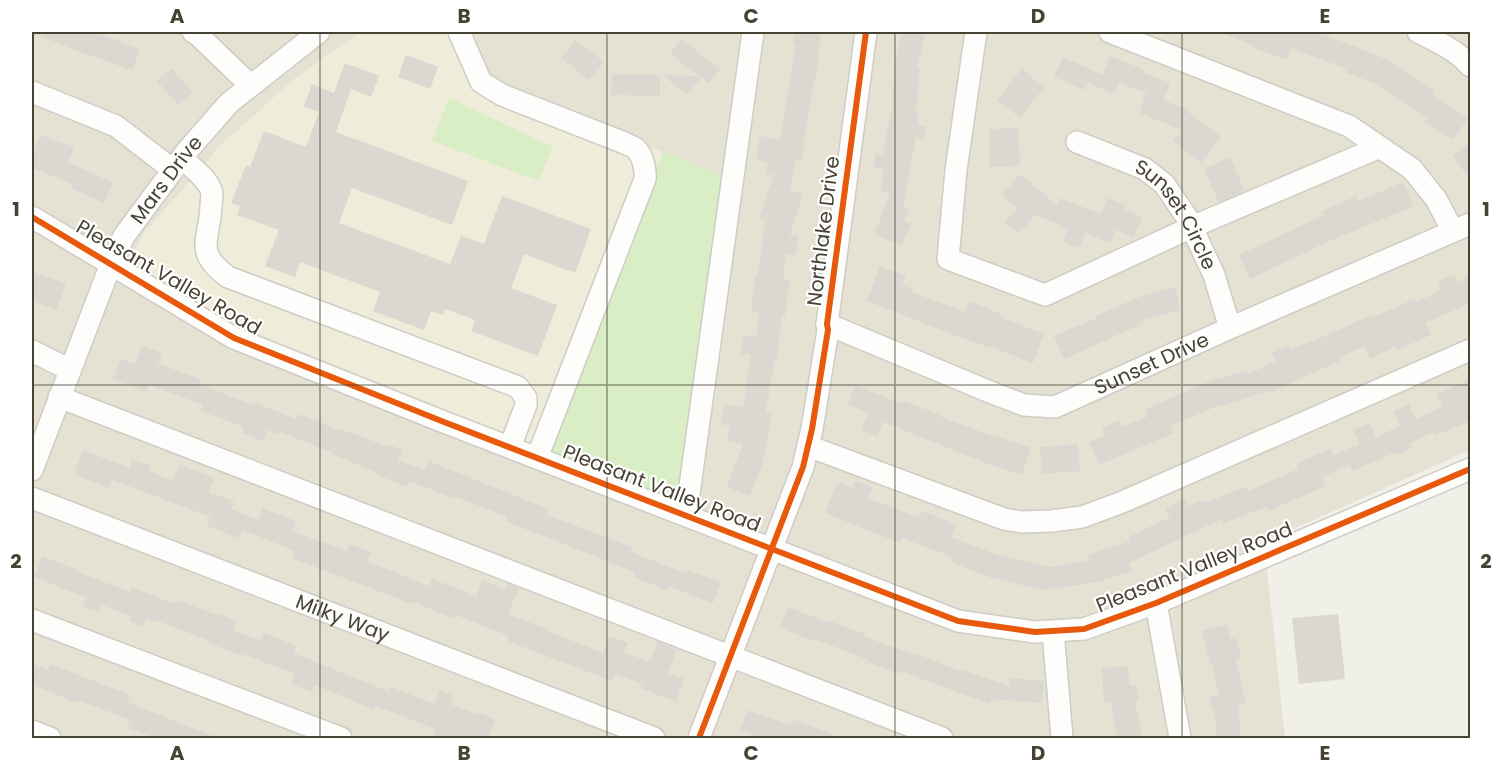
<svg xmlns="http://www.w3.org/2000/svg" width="1502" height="770" viewBox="0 0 1502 770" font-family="Poppins,sans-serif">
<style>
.residential{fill:#e5e2d4}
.education{fill:#efecd9}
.green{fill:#d9eec5}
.building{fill:#dad8d0}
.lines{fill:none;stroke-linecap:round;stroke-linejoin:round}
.minor-casing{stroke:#ceccc5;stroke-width:24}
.minor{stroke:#fdfdfc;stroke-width:21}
.cycleway-casing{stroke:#fff;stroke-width:10}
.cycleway{stroke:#e8590c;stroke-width:6}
.grid{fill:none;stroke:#474233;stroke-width:1.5;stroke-opacity:0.55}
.labels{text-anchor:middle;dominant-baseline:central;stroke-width:4.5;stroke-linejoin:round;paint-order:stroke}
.street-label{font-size:20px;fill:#474233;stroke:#fff}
.neatline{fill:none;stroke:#474233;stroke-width:2}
.grid-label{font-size:20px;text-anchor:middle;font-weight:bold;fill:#474233}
</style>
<rect width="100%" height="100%" fill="#f0efe8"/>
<path class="residential" d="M32,32H361L293,80L221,145L141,237L491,85L469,32H1470V450L1264,542L1285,738H32Z"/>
<path class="education" d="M361,32H469L492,85L663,152L551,453L232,327L157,280L131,260L141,237L221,145L293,80Z"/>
<g class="green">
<path d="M449,98L553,147L539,179L536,180L432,141Z"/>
<path d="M663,152L729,178L681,494L673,498L667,497L551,453Z"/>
</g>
<g class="building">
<path d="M795,32H821L818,56L819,57L803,144L805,145L802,160L796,159L790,190L803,194L790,235L798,236L796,255L786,254L783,279L790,280L785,316H782L777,359L775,358L766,412L772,413L763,462L750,496L727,487L743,444L727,441L730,426L721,424L725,404L743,407L751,355L741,354L743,335L756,337L759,312L751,311L756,275L758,276L765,220L759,218L773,175L765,174L768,162L756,159L760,136L780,140L796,44H793Z"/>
<path d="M902,32H926L917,67L920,68L916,114L919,115L917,125L926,127L923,139L916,137L903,207L909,209L904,221L911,224L902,245L874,235L890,193L880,191L884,169L873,167L876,154L882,155L894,102H892L895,60Z"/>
<path d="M33,33L94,32L140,49L133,69H128L91,55L90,56Z"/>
<path d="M1221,33L1318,32L1389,60L1434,90L1432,94L1468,118L1453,140L1425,122L1427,119L1379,85L1345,72L1346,69L1292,48L1287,60L1254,48L1255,46Z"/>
<path d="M681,39L720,69L709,83L701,77L688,95L662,75L699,76L670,54Z"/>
<path d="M576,40L604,62L589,80L561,58Z"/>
<path d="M406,55L438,67L430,89L398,77Z"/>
<path d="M1110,56L1145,70L1144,73L1170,83L1163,100L1183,108L1221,137L1201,163L1173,141L1182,130L1139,113L1146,93L1119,83L1115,94L1088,83L1085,90L1054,77L1063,57L1103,75Z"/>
<path d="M345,63L379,76L371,97L351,89L336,132L468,181L452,225L352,188L339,223L450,264L461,236L484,244L502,196L591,229L575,273L524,254L511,288L557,305L538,356L471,331L475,320L445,309L443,315L431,311L424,330L373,311L380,292L300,262L295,277L265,266L279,230L237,215L240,206L231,203L246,165L250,167L264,131L306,147L319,112L304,106L312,84L334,93Z"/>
<path d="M172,68L192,93L178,105L157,81Z"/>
<path d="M1021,69L1044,87L1021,118L997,101Z"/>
<path d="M612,74L660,75V96L611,95Z"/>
<path d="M1018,128L1020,166L990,167L989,129Z"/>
<path d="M40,135L74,147L68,162L113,183L104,203L71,188L73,184L32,168V158Z"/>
<path d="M1470,142V180L1453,156Z"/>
<path d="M1230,157L1245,191L1219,202L1204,169Z"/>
<path d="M1020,174L1057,205L1059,198L1101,214L1107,198L1126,205L1125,210L1142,217L1134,238L1115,230L1110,243L1085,233L1079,248L1063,242L1068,228L1035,215L1019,234L1005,222L1017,208L1002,195Z"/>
<path d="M1403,182L1414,206L1325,243L1250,279L1239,255L1324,215L1322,211L1356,196L1358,201Z"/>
<path d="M880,266L906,276L902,285L912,289L911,292L965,312L969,301L1003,315L1002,318L1044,334L1033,363L991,347L990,348L943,331L867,301Z"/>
<path d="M32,271L66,284L56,310L32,301Z"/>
<path d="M1470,274V303L1425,323L1431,335L1397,350L1396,346L1370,359L1364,346L1340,357L1341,361L1310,374L1269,394L1268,391L1223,406L1222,404L1171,426L1174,433L1099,465L1089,443L1105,435L1102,428L1119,420L1122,427L1147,417L1145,410L1202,384L1246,370L1248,374L1276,361L1272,353L1288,345L1290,350L1330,334L1371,315L1372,318L1414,299L1416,302L1442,290L1438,281L1454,275L1458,283Z"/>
<path d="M1175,287L1181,310L1141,321L1142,324L1064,359L1054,336L1096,318V316L1141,296Z"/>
<path d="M142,346L162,353L158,363L201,380L200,384L252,405L253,402L297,419L298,414L341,431V429L386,446L387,444L402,450L398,460L425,470L428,461L548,509L546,515L633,547L631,552L687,574L688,570L721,583L713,603L668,586L667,590L633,577L635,572L505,521L507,517L454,496L453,498L409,481L407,487L375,474L376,472L332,454V452L280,432L279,434L267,430L263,441L242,433L244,427L201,411L203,405L149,385L147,392L113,379L120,359L135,364Z"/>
<path d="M1470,380V421L1435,436L1434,432L1410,443L1412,448L1395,455L1394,453L1352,471L1349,465L1322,477L1326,486L1268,511L1266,507L1223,523L1221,519L1129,563L1132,571L1098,582L1043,590L992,578L951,562L953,557L902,538L900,543L825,513L837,482L852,488L855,481L872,487L868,498L919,518L922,511L956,524L951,537L998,555L1050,567L1090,560L1088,555L1131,541L1129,537L1170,517L1165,508L1185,499L1188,506L1202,500L1204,503L1246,487L1248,491L1298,469L1296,464L1331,448L1334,455L1359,444L1353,430L1369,423L1376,437L1400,426L1393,411L1409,404L1416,419L1442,407L1436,394Z"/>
<path d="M855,385L903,404L904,401L939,414V416L995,437V436L1031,448L1022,475L986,463L883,422L877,436L861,430L868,413L848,405Z"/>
<path d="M1078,444L1080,471L1042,474L1040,447Z"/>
<path d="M83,450L129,468L132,459L151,466L149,471L173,481L179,465L215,478L209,492L234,501L231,509L258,520L263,508L296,521L292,531L346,551L349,544L371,552L367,561L429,586L432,579L476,596L483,580L505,589L507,584L519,588L508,614L550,630V632L603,653L609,636L628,643L624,652L650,662L658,642L677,649L668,673L684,679L676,702L640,688L642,684L615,673L612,681L507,641L509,636L456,615L455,619L413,602L412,604L292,558L295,551L243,530L239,538L207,526L210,517L158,497L112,480L109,488L74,475Z"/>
<path d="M42,556L76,569L75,571L130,592L132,587L175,604L177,600L220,616V614L237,621L233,630L261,641L264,633L297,646L294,653L389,692L391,687L435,704L440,690L453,695L450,704L479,715L480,713L495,719L488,738H432L436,729L375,706L373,709L315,685L312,692L291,684L295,674L243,654L242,656L209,643L210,641L158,621V622L146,618L143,627L129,621L131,616L102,605L99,612L83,607L87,598L34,577Z"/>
<path d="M788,607L830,623V621L865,634L864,636L916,656L917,654L962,672L963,670L1009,686V678L1044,681L1042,703L992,699L990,704L900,671L899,674L866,661V659L814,639V641L780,628Z"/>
<path d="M1338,614L1345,679L1299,684L1292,618Z"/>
<path d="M1227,625L1230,639L1236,638L1241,658L1236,659L1246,704L1238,705L1241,738H1217L1214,710L1212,711L1209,697L1219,695L1212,664H1210L1202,630Z"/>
<path d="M32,663L48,669L50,664L130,695L127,702L218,738H156L127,728L130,720L78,700L77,703L32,685Z"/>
<path d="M1128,666L1129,685H1137L1138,700H1135L1142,738H1117L1111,702H1104L1102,668Z"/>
<path d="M748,710L791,726L794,719L841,738H762L740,730Z"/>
</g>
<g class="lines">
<g class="minor-casing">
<g id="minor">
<path d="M193,32L198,35L250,85"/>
<path d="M459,32L481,82L502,95L622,142C626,144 633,146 636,149C643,156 646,170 645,179L537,458"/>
<path d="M976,32L956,170L948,259L1045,295L1192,227L1380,147"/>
<path d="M1110,32L1349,126L1412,169L1436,199L1453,231"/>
<path d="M1418,32C1436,41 1457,50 1470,66"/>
<path d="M32,92L116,126L173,170"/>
<path id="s1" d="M1077,142L1145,169L1164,184L1188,219L1214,275L1230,328"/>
<path d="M182,158C191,167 209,179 212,193C212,197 211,203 211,207C209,241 194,252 228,277L518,387L526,398V405L510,447"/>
<path d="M32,217L234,338L444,422L958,621L1035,632L1084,629L1156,603L1470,469"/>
<path id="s2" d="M827,324L990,392L1024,405L1055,407L1230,328L1470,224"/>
<path d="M32,351L70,370"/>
<path d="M59,397L942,738"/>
<path d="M808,446L1004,519L1022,522L1051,521L1082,517L1120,503L1470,350"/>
<path id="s3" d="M32,470L111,264L124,236L187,151L229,103L319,32"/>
<path id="s4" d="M32,498L654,738"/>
<path d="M686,515L753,32"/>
<path d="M1156,603L1180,738"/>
<path d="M32,620L341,738"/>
<path d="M1053,631L1062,738"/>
<path d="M32,731L50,738"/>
<path d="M699,738L803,467L812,429L828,330L827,324L866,32"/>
</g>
</g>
<use href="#minor" class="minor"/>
<g class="cycleway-casing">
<g id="cycleway">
<path d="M32,217L234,338L444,422L958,621L1035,632L1084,629L1156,603L1470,469"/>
<path d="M699,738L803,467L812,429L828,330L827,324L866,32"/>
</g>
</g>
<use href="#cycleway" class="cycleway"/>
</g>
<path class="grid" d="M320,32V738M607,32V738M895,32V738M1182,32V738M32,385H1470"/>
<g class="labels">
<g class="street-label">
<text stroke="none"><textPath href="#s3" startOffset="322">Mars Drive</textPath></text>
<text stroke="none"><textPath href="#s1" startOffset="129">Sunset Circle</textPath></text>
<text transform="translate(823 231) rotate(-83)">Northlake Drive</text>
<text transform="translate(169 277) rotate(30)">Pleasant Valley Road</text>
<text stroke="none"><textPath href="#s2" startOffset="350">Sunset Drive</textPath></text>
<text transform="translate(662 488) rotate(21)">Pleasant Valley Road</text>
<text transform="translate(1194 567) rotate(-22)">Pleasant Valley Road</text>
<text stroke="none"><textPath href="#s4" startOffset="333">Milky Way</textPath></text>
</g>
</g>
<rect width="1502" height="770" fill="none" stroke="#ffffff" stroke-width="66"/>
<rect x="33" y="33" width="1436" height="704" class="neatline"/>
<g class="grid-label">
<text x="177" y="23">A</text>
<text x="464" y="23">B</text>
<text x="751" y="23">C</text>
<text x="1038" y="23">D</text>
<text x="1325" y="23">E</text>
<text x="16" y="216">1</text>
<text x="1486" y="216">1</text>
<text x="16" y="568">2</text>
<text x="1486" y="568">2</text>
<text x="177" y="760">A</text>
<text x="464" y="760">B</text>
<text x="751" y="760">C</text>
<text x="1038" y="760">D</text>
<text x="1325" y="760">E</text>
</g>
</svg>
